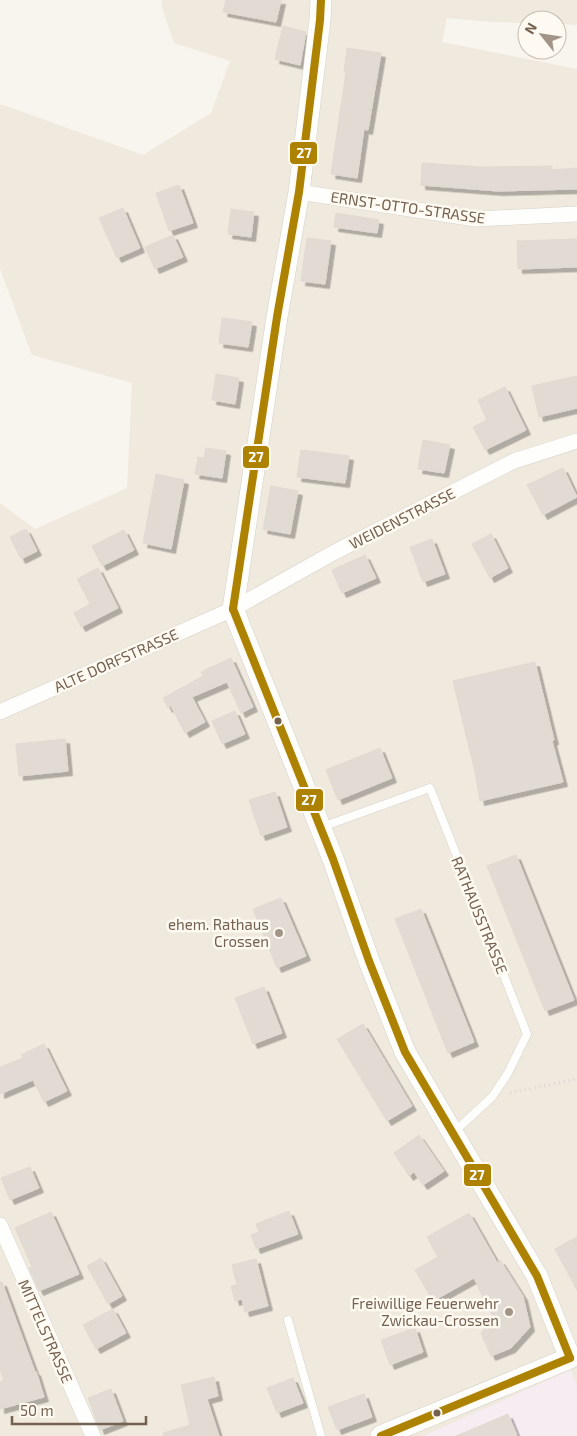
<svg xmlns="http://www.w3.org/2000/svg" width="577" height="1436" viewBox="0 0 577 1436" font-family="'Exo 2',sans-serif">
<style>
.residential{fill:#f0e9dd}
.education{fill:#f6edf3}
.building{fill:#e1dbd4;stroke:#e0dad1;filter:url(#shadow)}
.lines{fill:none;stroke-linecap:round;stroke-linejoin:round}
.lane-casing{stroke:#d7d2cc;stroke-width:9}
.street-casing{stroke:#d7d2cc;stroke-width:16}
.secondary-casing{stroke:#d5d1c9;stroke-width:22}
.path{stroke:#dad5d0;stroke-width:3;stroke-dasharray:1 4;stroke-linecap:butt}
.lane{stroke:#fefefc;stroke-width:8}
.street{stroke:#fefefc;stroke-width:15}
.secondary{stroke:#fefefc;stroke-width:21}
.bus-1-casing{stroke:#fefaf1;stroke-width:11}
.bus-1{stroke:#ac8200;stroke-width:8}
.bus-dot{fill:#746150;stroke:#fefaf1;stroke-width:2}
.poi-dot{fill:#a29587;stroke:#fefaf1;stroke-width:2}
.labels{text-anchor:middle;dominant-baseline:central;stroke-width:5;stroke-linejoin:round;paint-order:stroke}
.street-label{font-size:15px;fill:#746150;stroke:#fefaf1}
.poi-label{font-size:15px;fill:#746150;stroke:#fefaf1;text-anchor:end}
.line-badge{stroke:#fefaf1;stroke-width:2}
.badge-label{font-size:14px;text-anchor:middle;font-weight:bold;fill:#fff}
</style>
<defs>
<filter id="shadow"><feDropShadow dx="4.5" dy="4.5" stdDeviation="0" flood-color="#0004"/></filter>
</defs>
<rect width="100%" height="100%" fill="#f8f5ee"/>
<path class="residential" d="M162,0H577V25L557,24V20H527V23L491,22L447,18L442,42L577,69V1436H0V503L35,529L127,488L132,383L32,355L0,269V104L143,155L211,113L230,61L174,43L161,4Z"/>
<path class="education" d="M571,1370L577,1386V1436H423Z"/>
<g class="building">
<path d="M226,0H281L276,22L223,12Z"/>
<path d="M283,26L306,32L300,65L275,59Z"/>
<path d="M347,48L381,53L368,130L364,129L357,178L331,174L346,72H344Z"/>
<path d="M422,163L481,167L552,166V170L577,168V189L498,191L421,185Z"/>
<path d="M179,185L193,223L169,231L156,193Z"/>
<path d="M123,208L140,248L117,258L99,218Z"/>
<path d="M231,209L254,212L251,237L228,234Z"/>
<path d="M336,213L379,220L377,233L334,227Z"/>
<path d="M173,235L183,257L155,269L145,247Z"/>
<path d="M307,238L331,241L325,284L301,281Z"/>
<path d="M577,239V267L518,269L517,241Z"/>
<path d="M222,318L252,322L248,347L219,343Z"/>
<path d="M216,374L239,378L235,404L212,400Z"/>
<path d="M577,376V408L539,417L532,386Z"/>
<path d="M505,387L526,430L485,450L473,427L487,420L478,400Z"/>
<path d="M423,440L450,445L444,473L418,469Z"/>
<path d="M206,448L226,451L222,478L195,474L198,457L204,458Z"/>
<path d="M301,450L349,456L345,483L297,477Z"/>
<path d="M563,468L577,497L543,515L527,485Z"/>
<path d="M156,474L184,480L171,549L143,543Z"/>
<path d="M271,486L298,491L290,534L263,529Z"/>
<path d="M26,529L37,551L21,559L10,537Z"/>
<path d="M124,530L134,550L102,566L92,546Z"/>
<path d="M491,534L508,568L490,578L472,544Z"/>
<path d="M432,539L445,574L423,582L410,547Z"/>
<path d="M365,555L376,578L342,593L332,570Z"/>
<path d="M98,568L118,608L81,627L74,613L90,604L77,579Z"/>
<path d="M231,658L253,707L241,713L227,682L192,697L205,722L185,733L171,706L168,708L163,698L203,676L201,672Z"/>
<path d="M535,662L554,740L552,741L563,782L480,801L475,772L453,681Z"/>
<path d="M235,711L245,734L222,744L212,721Z"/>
<path d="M65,739L68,771L19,776L16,744Z"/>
<path d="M380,748L392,778L338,800L326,770Z"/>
<path d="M275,792L287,827L261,836L249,800Z"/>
<path d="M516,855L574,1000L545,1011L487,866Z"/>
<path d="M281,898L306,956L277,968L253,909Z"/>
<path d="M421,909L474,1042L448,1053L395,919Z"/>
<path d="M264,987L282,1033L253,1044L235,998Z"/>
<path d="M363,1024L412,1106L387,1121L337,1039Z"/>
<path d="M44,1044L67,1091L44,1102L33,1080L0,1094V1067L23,1058L21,1055Z"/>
<path d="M419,1135L444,1171L423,1185L414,1172L409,1176L394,1153Z"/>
<path d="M30,1167L39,1188L10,1200L1,1178Z"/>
<path d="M289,1211L298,1234L256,1249L251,1235L259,1232L256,1224Z"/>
<path d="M51,1212L79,1274L39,1291L29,1268L32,1267L15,1228Z"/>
<path d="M469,1213L498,1264L500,1260L523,1296L530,1327L511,1348L491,1356L481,1333L494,1318L487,1306L474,1278L433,1301L415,1270L438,1257L427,1237Z"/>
<path d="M577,1237V1290L555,1249Z"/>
<path d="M101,1258L122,1296L108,1304L87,1266Z"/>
<path d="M256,1259L268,1306L245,1312L242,1299L235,1301L231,1286L237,1285L232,1265Z"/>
<path d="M0,1282H2L35,1372L36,1371L44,1397L0,1409V1382L4,1380L0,1369Z"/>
<path d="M113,1309L126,1333L96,1349L83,1325Z"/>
<path d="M415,1328L423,1352L390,1365L381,1340Z"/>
<path d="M214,1377L218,1396L207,1399L219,1436H164L163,1433L190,1425L181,1385Z"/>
<path d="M293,1378L303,1403L277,1413L267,1388Z"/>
<path d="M111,1389L123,1421L100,1430L88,1398Z"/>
<path d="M364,1394L372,1417L337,1430L328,1407Z"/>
<path d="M508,1414L517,1436H456Z"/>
</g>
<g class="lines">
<g class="lane-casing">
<g id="lane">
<path d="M322,827L430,788L527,1034L508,1073L492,1097L454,1132"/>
<path d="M288,1320L321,1436"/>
</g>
</g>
<g class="street-casing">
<g id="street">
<path d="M299,192L476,219L577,214"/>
<path d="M0,712L233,609L333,553L514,461L577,441"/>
<path d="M0,1225L93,1436"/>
</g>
</g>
<g class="secondary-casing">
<path id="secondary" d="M321,0L320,20L299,192L277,317L233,609L333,859L369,961L405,1052L537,1276L570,1358L381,1436"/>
</g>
<path class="path" d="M510,1093L577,1079"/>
<use href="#lane" class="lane"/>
<use href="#street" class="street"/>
<use href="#secondary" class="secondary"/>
<g class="bus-1-casing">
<g id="bus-1">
<path d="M233,609L333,859L369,961L405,1052L537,1276L570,1358"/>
<path d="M233,609L277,317L299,192L320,20L321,0"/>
<path d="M381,1436L570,1358"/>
</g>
</g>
<use href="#bus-1" class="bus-1"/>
</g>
<g class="bus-dot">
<circle cx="278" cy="721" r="4.5"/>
<circle cx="437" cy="1413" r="4.5"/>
</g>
<g class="poi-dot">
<circle cx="279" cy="933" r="5"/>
<circle cx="509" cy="1312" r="5"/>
</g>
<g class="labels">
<g class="street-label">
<text transform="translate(408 207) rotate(8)">ERNST-OTTO-STRASSE</text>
<text transform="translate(402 518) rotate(-27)">WEIDENSTRASSE</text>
<text transform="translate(116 660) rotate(-24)">ALTE DORFSTRASSE</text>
<text transform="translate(480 915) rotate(68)">RATHAUSSTRASSE</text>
<text transform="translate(46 1331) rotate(66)">MITTELSTRASSE</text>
</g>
<g class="poi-label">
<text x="269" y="924">ehem. Rathaus<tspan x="269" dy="17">Crossen</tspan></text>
<text x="499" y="1303">Freiwillige Feuerwehr<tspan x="499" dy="17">Zwickau-Crossen</tspan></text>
</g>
</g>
<g class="line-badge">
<rect x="289" y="141" width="29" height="24" rx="5" fill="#ac8200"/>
<rect x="242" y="445" width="28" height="24" rx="5" fill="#ac8200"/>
<rect x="295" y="788" width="29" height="24" rx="5" fill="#ac8200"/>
<rect x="463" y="1163" width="29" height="24" rx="5" fill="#ac8200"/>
</g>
<g class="badge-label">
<text x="304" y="158">27</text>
<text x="256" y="462">27</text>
<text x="309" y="805">27</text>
<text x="477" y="1180">27</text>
</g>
<g transform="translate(542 35) rotate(300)"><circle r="24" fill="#fefaf1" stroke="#c7bdb1"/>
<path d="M0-4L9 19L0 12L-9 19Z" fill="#a29587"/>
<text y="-8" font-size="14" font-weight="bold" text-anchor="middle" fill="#746150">N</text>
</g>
<path d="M12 1416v8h134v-8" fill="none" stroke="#746150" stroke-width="2.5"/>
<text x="20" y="1416" font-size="15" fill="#746150" stroke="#fefaf1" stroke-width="4" paint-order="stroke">50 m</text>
</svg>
